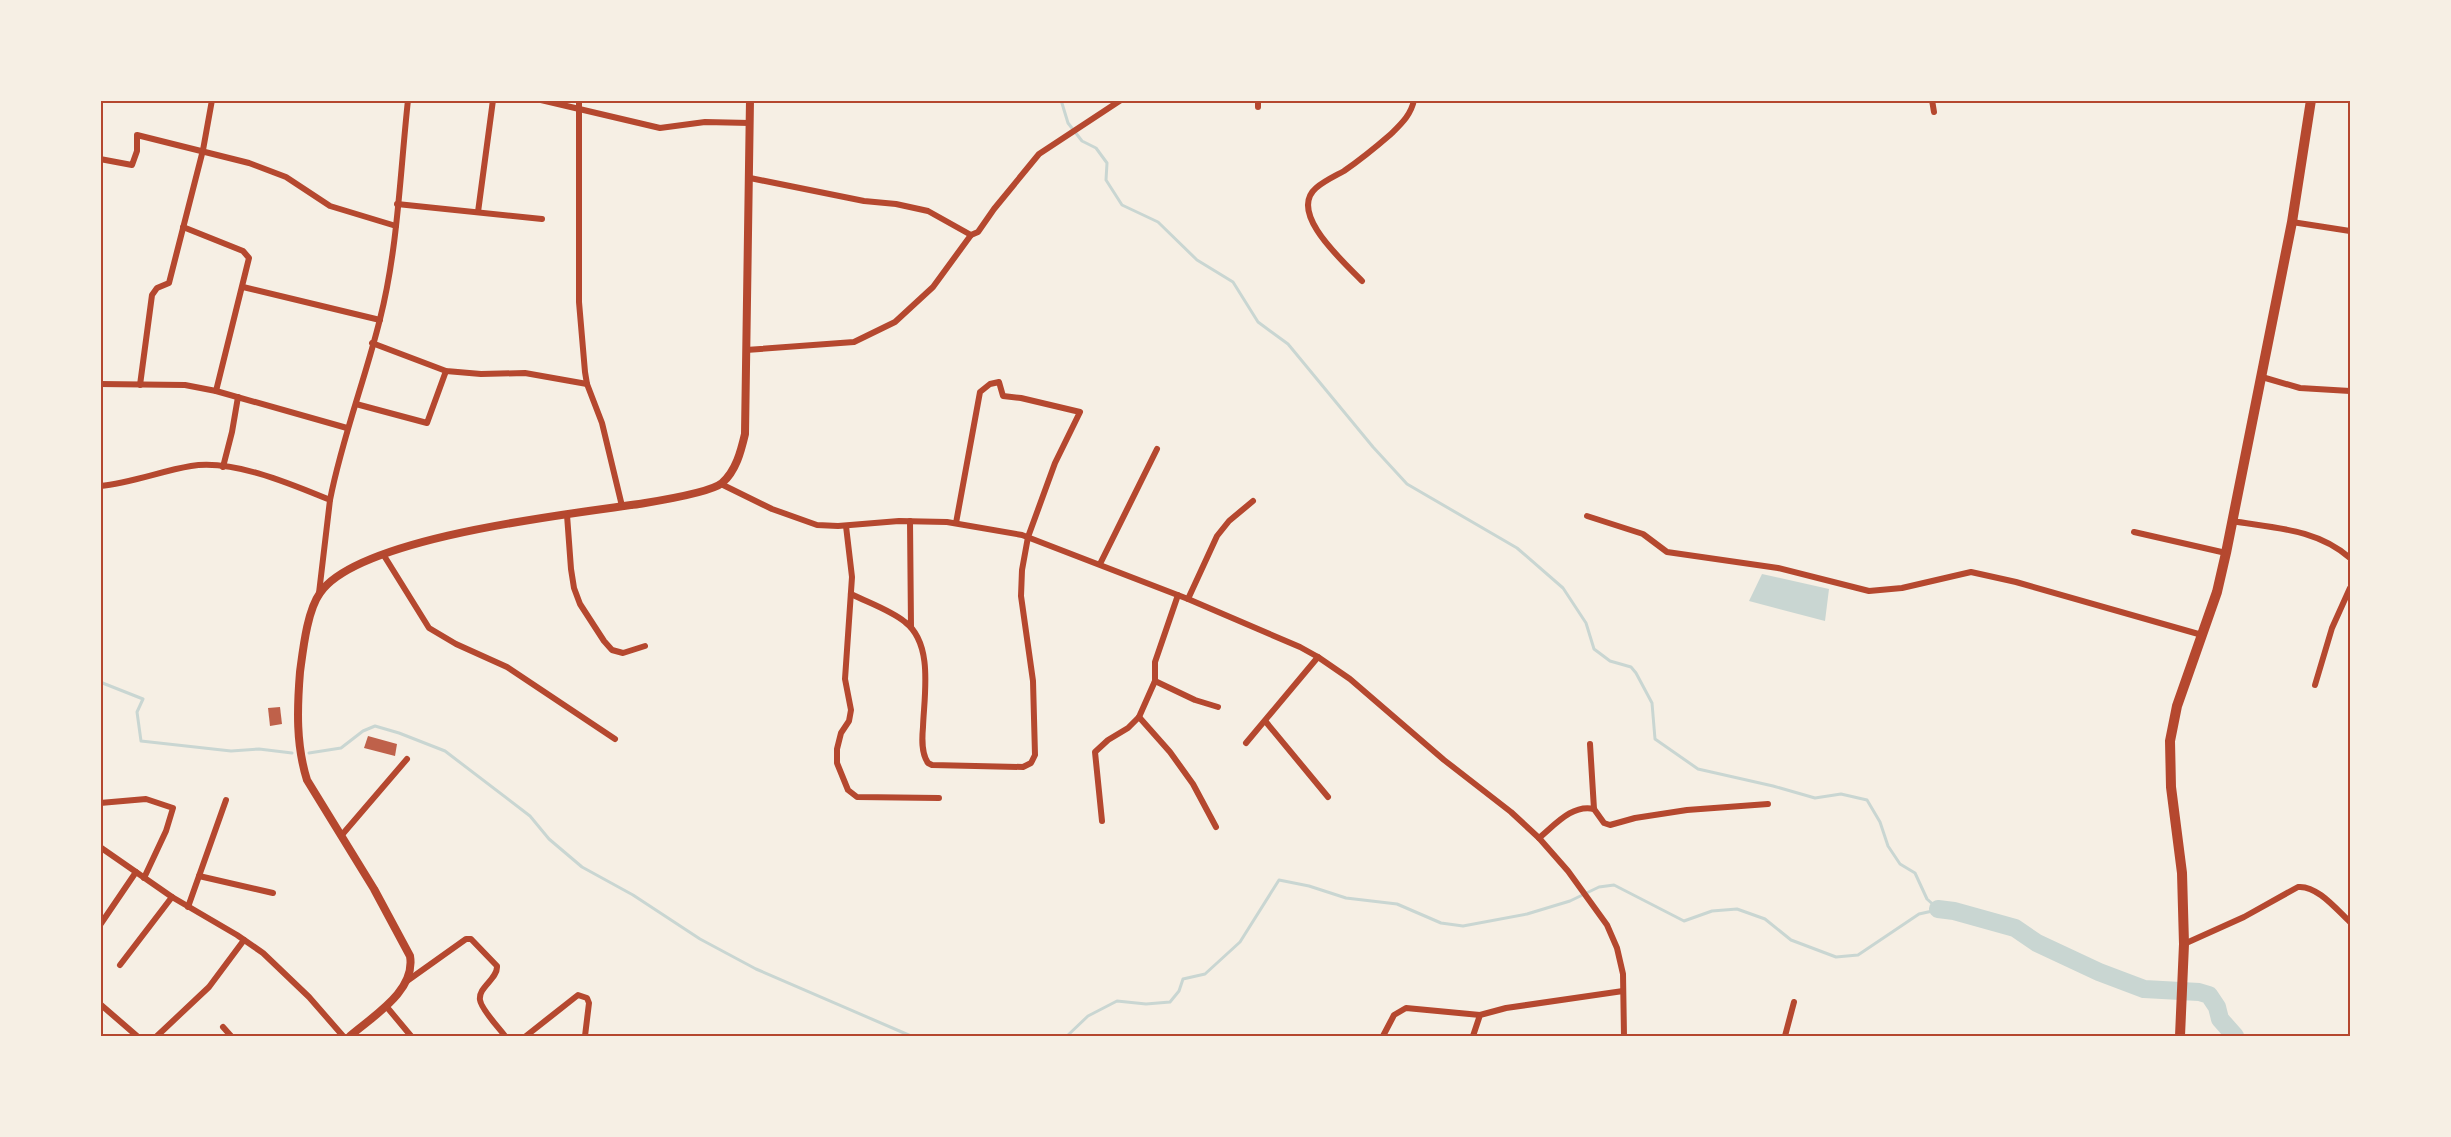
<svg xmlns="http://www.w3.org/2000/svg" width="2451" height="1137" viewBox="0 0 2451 1137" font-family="'Fira Sans Condensed',sans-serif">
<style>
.water{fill:#c9d6d2}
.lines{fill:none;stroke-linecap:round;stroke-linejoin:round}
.stream{stroke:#c9d6d2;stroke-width:3}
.river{stroke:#c9d6d2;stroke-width:18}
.building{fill:#bf614a}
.minor{stroke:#b5482f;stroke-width:6}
.secondary{stroke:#b5482f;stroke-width:8}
.trunk{stroke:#b5482f;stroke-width:10}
.neatline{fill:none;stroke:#b5482f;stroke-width:2}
</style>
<rect width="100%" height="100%" fill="#f6efe4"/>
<path class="water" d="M1762,574L1829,589L1825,621L1749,601Z"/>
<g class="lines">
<g class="stream">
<path d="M1061,100L1068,123L1082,141L1096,148L1107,163L1106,180L1122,205L1158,222L1197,260L1233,282L1258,322L1288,344L1373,447L1407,484L1517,548L1563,588L1586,623L1594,649L1610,661L1631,667L1636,673L1652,703L1655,739L1698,769L1773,786L1815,798L1841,794L1867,800L1880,822L1888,846L1900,864L1915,873L1927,899L1938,909"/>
<path d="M100,682L143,699L137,712L141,741L231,751L259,749L292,753"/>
<path d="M309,753L341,748L363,731L375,726L399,733L445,751L530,816L549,839L582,867L633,895L700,939L756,969L911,1036"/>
<path d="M1067,1036L1088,1016L1117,1001L1146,1004L1170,1002L1179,991L1183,979L1205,974L1240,942L1279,880L1309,886L1346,898L1397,904L1441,923L1463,926L1527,914L1570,901L1599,887L1614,885L1684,921L1712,911L1737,909L1765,919L1791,940L1836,957L1858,955L1919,914L1937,910"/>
</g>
<path class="river" d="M1938,909L1954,911L2015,928L2037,943L2099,972L2144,989L2199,992L2209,995L2217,1007L2220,1019L2235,1036"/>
</g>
<g class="building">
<path d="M280,707L282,724L270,726L268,708Z"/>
<path d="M368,736L397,744L395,756L364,748Z"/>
</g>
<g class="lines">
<g class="minor">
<path d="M541,100L660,128L705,122L750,123"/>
<path d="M579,100V302L585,372L587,384L602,423L622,506"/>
<path d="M1932,100L1934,112"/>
<path d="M1258,107V100"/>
<path d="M100,159L132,165L137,151V135L249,163L286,177L330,206L396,226"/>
<path d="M750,178L864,201L896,204L928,211L971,235"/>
<path d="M397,204L542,219"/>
<path d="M478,212L493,100"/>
<path d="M2292,222L2350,231"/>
<path d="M183,227L243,251L249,258L216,391"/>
<path d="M1362,281C1345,263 1287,213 1316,188C1324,181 1335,176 1344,171C1360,160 1376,147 1391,134C1401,124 1411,115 1414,100"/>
<path d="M243,287L380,320"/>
<path d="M372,343L446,371L481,374L525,373L587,384"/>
<path d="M746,350L854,342L895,322L933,287L971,235L978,232L994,209L1039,154L1121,100"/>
<path d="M2262,377L2300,388L2350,391"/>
<path d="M100,384L185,385L216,391L347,428"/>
<path d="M140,385L152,295L157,288L169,283L203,150L212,100"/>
<path d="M356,404L427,423L446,371"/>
<path d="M223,467L232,432L238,397"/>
<path d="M721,484L772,509L817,525L838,526L899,521L947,522L1022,535L1188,599L1300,647L1318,657L1350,679L1444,760L1511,812L1539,838L1568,871L1607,925L1617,948L1623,974L1624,1036"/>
<path d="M100,486C131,483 161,471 191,466C233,459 291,484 330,500L319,593"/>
<path d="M330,500C342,438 365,380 380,319C398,248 400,173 408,100"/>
<path d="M567,515L571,569L574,588L580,604L604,641L612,650L623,653L645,646"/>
<path d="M1587,516L1643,534L1667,552L1778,568L1869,591L1902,588L1971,572L2016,582L2202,635"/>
<path d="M910,521L911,627"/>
<path d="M2232,521C2275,528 2317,529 2350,558"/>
<path d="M846,526L852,577L845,679L851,710L849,721L841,733L837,749V763L848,790L857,797L939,798"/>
<path d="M2134,532L2226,553"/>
<path d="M383,554L429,628L456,644L507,667L615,739"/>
<path d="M1100,564L1157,449"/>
<path d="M851,594C869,603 890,610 905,622C934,644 924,696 923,727C922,738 921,753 928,763L932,765L1023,767L1031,763L1035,755L1033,681L1021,596L1022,570L1028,537L1055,463L1080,412L1021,398L1003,396L999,382L990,384L980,392L956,523"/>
<path d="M1188,599L1217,536L1229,521L1253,501"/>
<path d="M1155,681L1195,700L1218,707"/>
<path d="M2315,685L2332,628L2350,588"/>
<path d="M1139,717L1170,752L1193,784L1216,827"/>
<path d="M1266,722L1328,797"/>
<path d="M1246,743L1318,657"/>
<path d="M1590,744L1594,809"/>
<path d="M100,803L146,799L173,808L166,831L144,878"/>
<path d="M1102,821L1095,752L1108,740L1128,728L1139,717L1155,681V662L1178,595"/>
<path d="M341,836L407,759"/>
<path d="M1539,838C1555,825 1572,804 1594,809L1604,823L1610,825L1635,818L1687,810L1768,804"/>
<path d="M100,847L172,897L237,935L263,953L309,997L343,1036"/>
<path d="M199,876L273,893"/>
<path d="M188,907L226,800"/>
<path d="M100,925L136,872"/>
<path d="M2184,944L2244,917L2298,887C2317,885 2337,910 2350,922"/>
<path d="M120,965L172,897"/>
<path d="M407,981L466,939H471L497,966C498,979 478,987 480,1000C481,1009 499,1028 505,1036"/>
<path d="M100,1004L137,1036"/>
<path d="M386,1006L411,1036"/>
<path d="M223,1027L231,1036"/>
<path d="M157,1036L209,987L244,940"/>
<path d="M526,1036L578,995L587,998L589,1003L585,1036"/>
<path d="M1383,1036L1394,1015L1406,1008L1480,1015"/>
<path d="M1473,1036L1480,1015L1506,1008L1623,991"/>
<path d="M1785,1036L1794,1002"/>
</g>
<path class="secondary" d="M350,1036C373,1016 416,991 410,956L374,889L307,780C296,745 297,709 300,672C303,650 307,611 320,593C358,537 570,514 639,504C657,501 710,493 722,483C736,471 741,451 745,434L750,100"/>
<path class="trunk" d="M2180,1036L2184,944L2182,873L2171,787L2170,741L2177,706L2217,592L2226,553L2292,222L2311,100"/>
</g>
<rect width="2451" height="1137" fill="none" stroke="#f6efe4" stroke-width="204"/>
<rect x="102" y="102" width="2247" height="933" class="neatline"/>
</svg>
